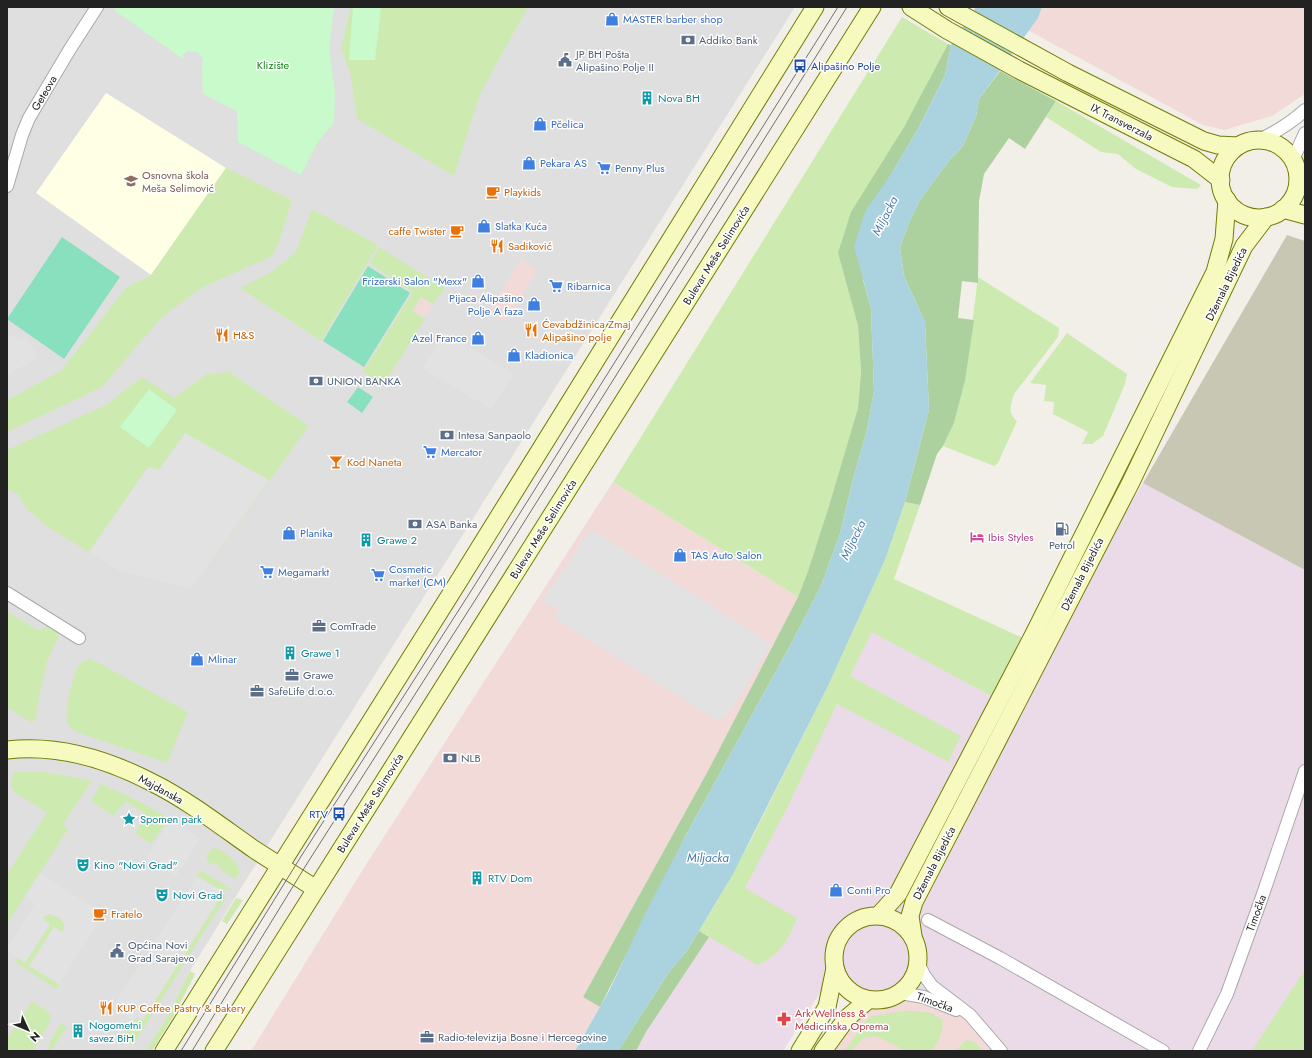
<svg xmlns="http://www.w3.org/2000/svg" width="1312" height="1058" viewBox="0 0 1312 1058" font-family="Jost,sans-serif">
<style>
.residential{fill:#e0dfdf}
.commercial{fill:#f2dad9}
.industrial{fill:#ebdbe8}
.education{fill:#ffffe5}
.construction{fill:#c7c7b4}
.grass{fill:#cdebb0}
.forest{fill:#add19e}
.park{fill:#c8facc}
.pitch{fill:#88e0be}
.parking{fill:#e2e2e2}
.water{fill:#aad3df}
.lines{fill:none;stroke-linecap:round;stroke-linejoin:round}
.street-casing{stroke:#a9a9a9;stroke-width:14}
.secondary-casing{stroke:#707d05;stroke-width:19}
.street{stroke:#fff;stroke-width:12}
.secondary{stroke:#f7fabf;stroke-width:17}
.tram{stroke:#707070;stroke-width:1}
.labels{text-anchor:middle;dominant-baseline:central;stroke-width:3;stroke-linejoin:round;paint-order:stroke}
.shop-label{font-size:11px;fill:#366cbe;stroke:#fff;text-anchor:start}
.service-label{font-size:11px;fill:#4e5e75;stroke:#fff;text-anchor:start}
.park-label{font-size:11px;fill:#0c8416;stroke:#fff}
.transit-label{font-size:11px;fill:#164399;stroke:#fff;text-anchor:start}
.street-label{font-size:11px;fill:#222;stroke:#fff}
.culture-label{font-size:11px;fill:#0d838f;stroke:#fff;text-anchor:start}
.education-label{font-size:11px;fill:#785e54;stroke:#fff;text-anchor:start}
.food-label{font-size:11px;fill:#c56008;stroke:#fff;text-anchor:start}
.hotel-label{font-size:11px;fill:#b23c85;stroke:#fff;text-anchor:start}
.health-label{font-size:11px;fill:#be3a42;stroke:#fff;text-anchor:start}
.water-label{font-size:12px;font-style:italic;fill:#4a7aab;stroke:#fff}
</style>
<rect width="100%" height="100%" fill="#f2efe9"/>
<path class="residential" d="M7,7H795L267,846L190,971L168,1015L146,1051H7Z"/>
<g class="commercial">
<path d="M985,7H1305V94L1272,116L1224,130L1203,125Z"/>
<path d="M521,259L538,270L505,322L489,312Z"/>
<path d="M421,297L433,305L424,317L413,310Z"/>
<path d="M613,482L798,597L709,769L583,997L600,1007L575,1051H251L367,863Z"/>
<path d="M900,993L934,1003L965,1020L995,1051H808L868,1000H879L890,998Z"/>
</g>
<path class="industrial" d="M1143,483L1305,570V1051H995L965,1020L934,1003L900,993L890,998L879,1000H868L860,997L847,989L841,983L835,969L783,1051H636L646,1032L723,916L888,579L1044,649Z"/>
<path class="education" d="M106,93L226,168L151,275L36,193Z"/>
<path class="construction" d="M1287,235L1305,241V570L1143,483Z"/>
<g class="grass">
<path d="M351,7H528L480,94L454,176L357,119L351,76L341,47Z"/>
<path d="M902,17L948,44L838,253L858,326L861,371L858,408L828,509L808,571L798,597L613,482Z"/>
<path d="M1056,101L1201,185L1197,189L1172,187L1136,169L1118,154L1101,152L1046,117Z"/>
<path d="M226,168L292,200L279,242L272,256L203,287L162,317L102,387L7,432V400L61,371L126,288L151,275Z"/>
<path d="M312,209L378,245L321,341L240,288L271,272L296,252Z"/>
<path d="M379,247L445,288L433,304L421,297L412,311L425,319L384,384L363,372L413,292L370,264Z"/>
<path d="M978,277L1059,328L1058,337L1014,394C1011,405 1007,413 1017,421L998,463L994,466L943,446L954,423L965,381Z"/>
<path d="M1067,333L1127,374L1125,384L1103,436L1092,444H1082L1088,432L1053,414L1054,402L1044,401L1046,385L1030,383Z"/>
<path d="M229,372L309,426L191,589L117,570L44,524L25,507L18,494L7,489V450L106,405L142,377L174,398L207,374Z"/>
<path d="M905,502L920,505L894,579L1023,638L993,697L872,632L850,676L961,736L948,762L837,704L787,808L745,888L797,918C790,938 778,958 757,965L699,931L715,905L751,840L828,686L885,560Z"/>
<path d="M7,611L37,630C48,628 49,623 59,633L58,638L47,662L40,692L36,717L32,723L7,707Z"/>
<path d="M90,659L97,662L188,712L167,763L80,733C76,731 70,729 68,724C63,716 73,673 79,665C82,662 85,661 90,659Z"/>
<path d="M14,772H46L68,776L92,781L63,824L68,829L7,924V874L47,813L16,793L11,788V781Z"/>
<path d="M101,784L136,800L169,818L151,844L135,833L147,815L126,801L113,816L91,801Z"/>
<path d="M213,848C220,848 233,858 237,864C239,868 239,870 239,874L235,879L233,878L221,870L222,868L215,863L213,865L207,861L206,857Z"/>
<path d="M199,872H203L231,889L230,891L226,889L224,892L197,876Z"/>
<path d="M222,895L226,897L133,1045L123,1039V1035C129,1026 131,1015 143,1019Z"/>
<path d="M236,898L243,900L227,924L222,921Z"/>
<path d="M48,914C58,915 67,922 63,932L54,927L30,965L59,984L56,989L15,962L18,958L25,963L49,924L41,919Z"/>
<path d="M1305,969V1051H1252Z"/>
<path d="M190,971L195,974L173,1017L152,1051H146L168,1015Z"/>
<path d="M32,1001L47,1011L51,1016L48,1026L33,1051H7V1039Z"/>
<path d="M902,1011H915L932,1013L943,1021C942,1033 940,1042 931,1051H906L876,1036L863,1038L852,1051H845L867,1019L872,1016Z"/>
<path d="M61,1023L67,1027L51,1051H48L49,1044Z"/>
<path d="M966,1040L976,1043L984,1051H956Z"/>
</g>
<g class="forest">
<path d="M948,44L951,45L945,75L918,129L893,171L863,280L871,308L874,391L867,430L852,483L840,534L821,586L792,642L686,835L600,1007L583,997L709,769L798,597L808,571L828,509L858,408L861,371L858,326L838,253L851,212L904,127Z"/>
<path d="M1000,71L1056,101L1025,149L1009,138L984,174L979,201L978,283L962,281L958,318L974,320L965,381L954,423L943,446L937,454L920,505L905,502L929,410L925,322L904,276L900,248L908,225L920,200L951,158L963,146L976,116L979,99Z"/>
<path d="M699,931L709,937L646,1032L636,1051H618L669,972L686,952Z"/>
</g>
<g class="park">
<path d="M117,7H335L333,15L329,48L335,92L334,123L317,143L301,175L238,142L237,111L203,94L202,68L203,59L197,52L188,51L183,55V59L114,10Z"/>
<path d="M353,7H381L375,60H349Z"/>
<path d="M149,389L177,410L149,448L120,427Z"/>
</g>
<g class="pitch">
<path d="M62,237L120,277L64,359L7,319Z"/>
<path d="M368,266L410,293L364,367L323,341Z"/>
<path d="M358,387L373,397L362,413L347,402Z"/>
</g>
<g class="parking">
<path d="M445,332L514,374L491,409L422,368Z"/>
<path d="M14,334L17,338L21,340L26,338L38,357L7,376V337Z"/>
<path d="M185,433L269,480L191,589L117,570L89,552L148,467L159,470Z"/>
<path d="M591,529L771,644L731,711L718,721L554,618L559,610L542,601Z"/>
<path d="M170,820L200,839L176,877L146,859Z"/>
<path d="M40,873L104,914L59,984L29,966L54,927L63,932L64,928V923L57,916L48,914L42,918L50,924L25,963L7,951V948L35,904L25,896Z"/>
<path d="M197,876L224,892L143,1020L136,1018L133,1021L112,1008Z"/>
</g>
<path class="water" d="M976,7H1042L1038,18L979,99L976,116L963,146L951,158L920,200L908,225L900,248L904,276L925,322L929,410L905,502L885,560L828,686L733,874L699,931L686,952L669,972L618,1051H575L609,991L646,912L686,835L792,642L821,586L840,534L852,483L867,430L874,391L871,308L854,246L865,212L893,171L918,129L945,75L951,45Z"/>
<g class="lines">
<g class="street-casing">
<g id="street">
<path d="M1259,140C1276,132 1291,123 1305,110"/>
<path d="M1293,160L1305,133"/>
<path d="M7,186L22,135L29,118L70,49L97,7"/>
<path d="M7,593L79,638"/>
<path d="M928,920L1000,958L1163,1051"/>
<path d="M918,962L924,975L932,986L970,1015L1001,1051"/>
<path d="M900,993L924,997L956,1010"/>
<path d="M1199,1051L1227,994L1262,897L1305,771"/>
</g>
</g>
<g class="secondary-casing">
<g id="secondary">
<path d="M911,7L947,30L1019,70L1194,159L1221,180"/>
<path d="M948,7L1068,73L1204,141L1218,145L1238,146"/>
<circle cx="1259" cy="179" r="39"/>
<path d="M1283,209L1305,215"/>
<path d="M7,750C57,744 109,760 153,783C189,801 222,827 255,850C275,863 296,876 316,889"/>
<path d="M879,915L898,894L1034,634L1215,272L1224,239L1227,200"/>
<circle cx="876" cy="958" r="42"/>
<path d="M913,936L910,916L914,902L1130,484L1244,246L1266,217"/>
<path d="M164,1051L457,584L815,7"/>
<path d="M214,1051L872,7"/>
<path d="M800,1051L827,1007L835,968"/>
<path d="M823,1051L846,1019L868,1000"/>
</g>
</g>
<use href="#street" class="street"/>
<use href="#secondary" class="secondary"/>
<g class="tram">
<path d="M181,1051L300,858L471,591L838,7"/>
<path d="M192,1051L308,862L479,594L847,7"/>
</g>
</g>
<defs>
<g id="shop-bare" transform="scale(1.08)"><path d="M-5-2.5h2.3a2.7 3.5 0 0 1 5.4 0H5L5.5 6h-11ZM-1.5-2.5h3a1.5 2.3 0 0 0-3 0Z" fill="#3f7fe0" stroke="#fff" stroke-width="2.5" paint-order="stroke"/></g>
<g id="bank-bare" transform="scale(1.08)"><path d="M-6-4H6V4H-6ZM0-2.3a2.3 2.3 0 1 0 0 4.6a2.3 2.3 0 1 0 0-4.6Z" fill="#5c6f8a" stroke="#fff" stroke-width="2.5" paint-order="stroke"/></g>
<g id="civic-bare" transform="scale(1.08)"><path d="M-.6-6.5H3V-4.5H.6V-3L4-1V1h2V6H-6V1h2V-1L-.6-3ZM-1.2 2.5V6h2.4V2.5Z" fill="#5c6f8a" stroke="#fff" stroke-width="2.5" paint-order="stroke"/></g>
<g id="bus-bare" transform="scale(1.08)"><path d="M-5-6H5V4H4V6H2V4H-2V6H-4V4H-5ZM-3.5-4V0h7V-4ZM-3.5 1.2v1.5H-2V1.2ZM2 1.2v1.5H3.5V1.2Z" fill="#1a4fb4" stroke="#fff" stroke-width="2.5" paint-order="stroke"/></g>
<g id="building-bare" transform="scale(1.08)"><path d="M-4-6H4V6H1V3H-1V6H-4ZM-2.5-4.3h1.7v1.8h-1.7ZM.8-4.3h1.7v1.8H.8ZM-2.5-1h1.7V.8h-1.7ZM.8-1h1.7V.8H.8Z" fill="#0f9aa8" stroke="#fff" stroke-width="2.5" paint-order="stroke"/></g>
<g id="supermarket-bare" transform="scale(1.08)"><path d="M-6-5.5h2.5l.6 2H6L4.5 2H-2.5L-4.4-4H-6ZM-1.5 3.2a1.3 1.3 0 1 0 .1 0ZM3 3.2a1.3 1.3 0 1 0 .1 0Z" fill="#3f7fe0" stroke="#fff" stroke-width="2.5" paint-order="stroke"/></g>
<g id="school-bare" transform="scale(1.08)"><path d="M0-5L7-2L0 1L-7-2ZM-4 1L0 2.5L4 1V4Q0 6-4 4Z" fill="#8d6e63" stroke="#fff" stroke-width="2.5" paint-order="stroke"/></g>
<g id="cafe-bare" transform="scale(1.08)"><path d="M-5.5-4.5H6V0H3Q3 3.5 0 3.5H-2.5Q-5.5 3.5-5.5 0ZM3-3.2v2h1.7v-2ZM-6 4.5H4V6H-6Z" fill="#e8710a" stroke="#fff" stroke-width="2.5" paint-order="stroke"/></g>
<g id="restaurant-bare" transform="scale(1.08)"><path d="M-5-6h1v4h1v-4h1v4h1v-4h1v5L-1.5 .5V6h-2V.5L-5-1ZM5-6V6H3V1.5H1.5Q1.5-4 5-6Z" fill="#e8710a" stroke="#fff" stroke-width="2.5" paint-order="stroke"/></g>
<g id="bar-bare" transform="scale(1.08)"><path d="M-6-5H6L.8 .8V4.5H3.5V6h-7V4.5H-.8V.8Z" fill="#e8710a" stroke="#fff" stroke-width="2.5" paint-order="stroke"/></g>
<g id="fuel-bare" transform="scale(1.08)"><path d="M-5.5-6h7V0h2V4h1.3V-2.5L3-4.5l.8-.8L6-3V5H2.5V1h-1V6h-7ZM-4.2-4.7v3.2H.2V-4.7Z" fill="#5c6f8a" stroke="#fff" stroke-width="2.5" paint-order="stroke"/></g>
<g id="hotel-bare" transform="scale(1.08)"><path d="M-6-4.5h1.5V1H6V5H4.5V3h-9V5H-6ZM-4 0a1.8 1.8 0 1 1 3.6 0ZM.5 0V-2.5h3Q6-2.5 6 0Z" fill="#d1479c" stroke="#fff" stroke-width="2.5" paint-order="stroke"/></g>
<g id="office-bare" transform="scale(1.08)"><path d="M-6-3h4V-5.5h4V-3h4V5H-6ZM-1-4.5V-3h2v-1.5ZM-6 0V1H6V0Z" fill="#5c6f8a" stroke="#fff" stroke-width="2.5" paint-order="stroke"/></g>
<g id="sight-bare" transform="scale(1.08)"><path d="M0-6L1.8-2.2L6-1.7L2.9 1.2L3.7 5.4L0 3.3L-3.7 5.4L-2.9 1.2L-6-1.7L-1.8-2.2Z" fill="#0f9aa8" stroke="#fff" stroke-width="2.5" paint-order="stroke"/></g>
<g id="theatre-bare" transform="scale(1.08)"><path d="M-5-5.5Q0-4 5-5.5V0Q5 5 0 6Q-5 5-5 0ZM-3.3-2.5H-1v1.5H-3.3ZM1-2.5H3.3v1.5H1ZM-2.8 1Q0 5.5 2.8 1Z" fill="#0f9aa8" stroke="#fff" stroke-width="2.5" paint-order="stroke"/></g>
<g id="pharmacy-bare" transform="scale(1.08)"><path d="M-2-6h4v4h4v4h-4v4h-4v-4h-4v-4h4Z" fill="#e0444e" stroke="#fff" stroke-width="2.5" paint-order="stroke"/></g>
</defs>
<g fill-rule="evenodd">
<use href="#shop-bare" x="612" y="19"/>
<use href="#bank-bare" x="688" y="40"/>
<use href="#civic-bare" x="565" y="60"/>
<use href="#bus-bare" x="800" y="66"/>
<use href="#building-bare" x="647" y="98"/>
<use href="#shop-bare" x="540" y="124"/>
<use href="#shop-bare" x="529" y="163"/>
<use href="#supermarket-bare" x="604" y="168"/>
<use href="#school-bare" x="131" y="181"/>
<use href="#cafe-bare" x="493" y="192"/>
<use href="#shop-bare" x="484" y="226"/>
<use href="#cafe-bare" x="457" y="231"/>
<use href="#restaurant-bare" x="497" y="246"/>
<use href="#shop-bare" x="478" y="281"/>
<use href="#supermarket-bare" x="556" y="286"/>
<use href="#shop-bare" x="534" y="304"/>
<use href="#restaurant-bare" x="531" y="330"/>
<use href="#restaurant-bare" x="222" y="335"/>
<use href="#shop-bare" x="478" y="338"/>
<use href="#shop-bare" x="514" y="355"/>
<use href="#bank-bare" x="316" y="381"/>
<use href="#bank-bare" x="447" y="435"/>
<use href="#supermarket-bare" x="430" y="452"/>
<use href="#bar-bare" x="336" y="462"/>
<use href="#bank-bare" x="415" y="524"/>
<use href="#fuel-bare" x="1062" y="529"/>
<use href="#shop-bare" x="289" y="533"/>
<use href="#hotel-bare" x="977" y="537"/>
<use href="#building-bare" x="366" y="540"/>
<use href="#shop-bare" x="680" y="555"/>
<use href="#supermarket-bare" x="267" y="572"/>
<use href="#supermarket-bare" x="378" y="575"/>
<use href="#office-bare" x="319" y="626"/>
<use href="#building-bare" x="290" y="653"/>
<use href="#shop-bare" x="197" y="659"/>
<use href="#office-bare" x="292" y="675"/>
<use href="#office-bare" x="257" y="691"/>
<use href="#bank-bare" x="450" y="758"/>
<use href="#bus-bare" x="339" y="814"/>
<use href="#sight-bare" x="129" y="819"/>
<use href="#theatre-bare" x="83" y="865"/>
<use href="#building-bare" x="477" y="878"/>
<use href="#shop-bare" x="836" y="890"/>
<use href="#theatre-bare" x="162" y="895"/>
<use href="#cafe-bare" x="100" y="914"/>
<use href="#civic-bare" x="117" y="951"/>
<use href="#restaurant-bare" x="106" y="1008"/>
<use href="#pharmacy-bare" x="784" y="1019"/>
<use href="#building-bare" x="78" y="1031"/>
<use href="#office-bare" x="427" y="1037"/>
</g>
<g class="labels">
<g class="shop-label">
<text x="623" y="19">MASTER barber shop</text>
<text x="551" y="124">Pčelica</text>
<text x="540" y="163">Pekara AS</text>
<text x="615" y="168">Penny Plus</text>
<text x="495" y="226">Slatka Kuća</text>
<text x="467" y="281" text-anchor="end">Frizerski Salon "Mexx"</text>
<text x="567" y="286">Ribarnica</text>
<text x="523" y="298" text-anchor="end">Pijaca Alipašino<tspan x="523" dy="13">Polje A faza</tspan></text>
<text x="467" y="338" text-anchor="end">Azel France</text>
<text x="525" y="355">Kladionica</text>
<text x="441" y="452">Mercator</text>
<text x="300" y="533">Planika</text>
<text x="691" y="555">TAS Auto Salon</text>
<text x="389" y="569">Cosmetic<tspan x="389" dy="13">market (CM)</tspan></text>
<text x="278" y="572">Megamarkt</text>
<text x="208" y="659">Mlinar</text>
<text x="847" y="890">Conti Pro</text>
</g>
<g class="service-label">
<text x="699" y="40">Addiko Bank</text>
<text x="576" y="54">JP BH Pošta<tspan x="576" dy="13">Alipašino Polje II</tspan></text>
<text x="327" y="381">UNION BANKA</text>
<text x="458" y="435">Intesa Sanpaolo</text>
<text x="426" y="524">ASA Banka</text>
<text x="1062" y="545" text-anchor="middle">Petrol</text>
<text x="330" y="626">ComTrade</text>
<text x="303" y="675">Grawe</text>
<text x="268" y="691">SafeLife d.o.o.</text>
<text x="461" y="758">NLB</text>
<text x="128" y="945">Općina Novi<tspan x="128" dy="13">Grad Sarajevo</tspan></text>
<text x="438" y="1037">Radio-televizija Bosne i Hercegovine</text>
</g>
<g class="park-label">
<text x="273" y="65">Klizište</text>
</g>
<g class="transit-label">
<text x="811" y="66">Alipašino Polje</text>
<text x="328" y="814" text-anchor="end">RTV</text>
</g>
<g class="street-label">
<text transform="translate(44 93) rotate(-59)">Geteova</text>
<text transform="translate(1122 122) rotate(27)">IX Transverzala</text>
<text transform="translate(716 255) rotate(-58)">Bulevar Meše Selimovića</text>
<text transform="translate(1226 284) rotate(-64)">Džemala Bijedića</text>
<text transform="translate(543 529) rotate(-58)">Bulevar Meše Selimovića</text>
<text transform="translate(1082 574) rotate(-63)">Džemala Bijedića</text>
<text transform="translate(161 789) rotate(29)">Majdanska</text>
<text transform="translate(370 803) rotate(-58)">Bulevar Meše Selimovića</text>
<text transform="translate(934 863) rotate(-63)">Džemala Bijedića</text>
<text transform="translate(1256 913) rotate(-70)">Timočka</text>
<text transform="translate(935 1002) rotate(20)">Timočka</text>
</g>
<g class="culture-label">
<text x="658" y="98">Nova BH</text>
<text x="377" y="540">Grawe 2</text>
<text x="301" y="653">Grawe 1</text>
<text x="140" y="819">Spomen park</text>
<text x="94" y="865">Kino "Novi Grad"</text>
<text x="488" y="878">RTV Dom</text>
<text x="173" y="895">Novi Grad</text>
<text x="89" y="1025">Nogometni<tspan x="89" dy="13">savez BiH</tspan></text>
</g>
<g class="education-label">
<text x="142" y="175">Osnovna škola<tspan x="142" dy="13">Meša Selimović</tspan></text>
</g>
<g class="food-label">
<text x="504" y="192">Playkids</text>
<text x="446" y="231" text-anchor="end">caffe Twister</text>
<text x="508" y="246">Sadiković</text>
<text x="542" y="324">Ćevabdžinica Zmaj<tspan x="542" dy="13">Alipašino polje</tspan></text>
<text x="233" y="335">H&amp;S</text>
<text x="347" y="462">Kod Naneta</text>
<text x="111" y="914">Fratelo</text>
<text x="117" y="1008">KUP Coffee Pastry &amp; Bakery</text>
</g>
<g class="hotel-label">
<text x="988" y="537">Ibis Styles</text>
</g>
<g class="health-label">
<text x="795" y="1013">Ark Wellness &amp;<tspan x="795" dy="13">Medicinska Oprema</tspan></text>
</g>
<g class="water-label">
<text transform="translate(885 216) rotate(-63)">Miljacka</text>
<text transform="translate(853 540) rotate(-64)">Miljacka</text>
<text x="708" y="858">Miljacka</text>
</g>
</g>
<rect width="1312" height="1058" fill="none" stroke="#222222" stroke-width="16"/>
<g transform="translate(28 1030) rotate(134)" stroke="#ffffff" stroke-width="3" paint-order="stroke">
<path d="M0-3L7 15L0 10L-7 15Z" fill="#222222"/>
<text y="-6" font-size="11" font-weight="bold" text-anchor="middle" fill="#222222">N</text>
</g>
</svg>
